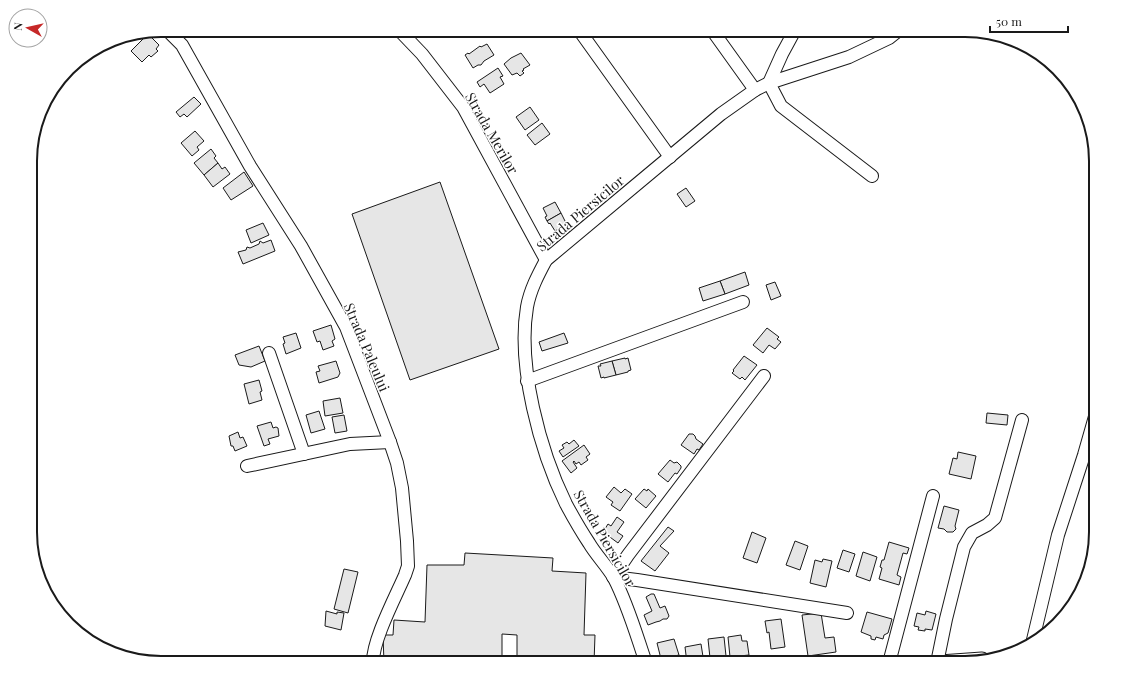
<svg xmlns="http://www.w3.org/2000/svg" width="1126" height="693" viewBox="0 0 1126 693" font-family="'Playfair Display',serif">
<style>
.building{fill:#e6e6e6;stroke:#1a1a1a}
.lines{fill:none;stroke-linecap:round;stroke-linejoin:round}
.minor-casing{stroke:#1a1a1a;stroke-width:14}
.major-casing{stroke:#1a1a1a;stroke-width:17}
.minor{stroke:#fff;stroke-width:12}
.major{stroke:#fff;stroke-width:15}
.labels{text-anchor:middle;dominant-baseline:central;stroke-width:3;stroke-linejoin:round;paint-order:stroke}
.street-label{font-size:14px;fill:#1a1a1a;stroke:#fff}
.rim{fill:none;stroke:#1a1a1a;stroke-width:2}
</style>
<rect width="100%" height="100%" fill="#fff"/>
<g class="building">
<path d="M148,34L159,45L156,49L158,51L151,57L149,55L142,62L131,51Z"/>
<path d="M487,44L494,55L484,61L481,65H478L473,68L465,55L468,53L469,54L480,46L481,47Z"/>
<path d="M521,53L530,65L523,69L524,70L522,71L524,73L520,76L517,73L512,75L504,64L511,58Z"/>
<path d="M498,68L503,76L500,77L504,84L490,93L484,84L480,87L477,82Z"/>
<path d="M194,97L201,104L187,117L184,114L180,117L176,112Z"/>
<path d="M530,107L539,120L525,130L516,117Z"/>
<path d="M542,123L550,134L535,145L527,135Z"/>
<path d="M195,131L204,141L197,147L199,150L192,156L181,143Z"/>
<path d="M211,149L216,156L214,158L218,163L204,175L194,163Z"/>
<path d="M218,163L222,169L225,167L230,174L213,187L204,175Z"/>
<path d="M244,172L253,186L231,200L223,188Z"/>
<path d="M440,182L499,349L410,380L352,214Z"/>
<path d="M686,188L695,201L686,207L677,194Z"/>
<path d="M555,202L561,213L547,221L545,217L547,216L543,208Z"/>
<path d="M561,213L567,225L555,231L550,223L549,224L547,221Z"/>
<path d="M263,223L269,235L251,243L246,230Z"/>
<path d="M271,240L275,251L243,264L238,252L246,250L247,247L250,248L259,244L260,241L263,243Z"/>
<path d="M745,272L749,285L725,294L720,281Z"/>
<path d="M720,281L725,294L703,301L699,288Z"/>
<path d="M775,282L781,296L771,300L766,285Z"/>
<path d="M331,325L335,339L332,341L334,346L323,350L320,341L317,342L313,331Z"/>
<path d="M767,328L779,337L777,339L781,342L775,349L769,345L763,353L753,345Z"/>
<path d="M296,333L301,348L286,354L283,344L285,343L283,337Z"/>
<path d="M564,333L568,343L542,351L539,342Z"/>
<path d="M259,346L265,361L251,367L239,365L235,355Z"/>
<path d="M744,356L757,365L745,380L742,377L740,379L732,373L734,371L733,370Z"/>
<path d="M625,358V359L628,358L631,370L628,371V372L616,375L612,361Z"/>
<path d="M336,361L340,373L338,377L319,383L316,372L320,371L318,366Z"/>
<path d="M612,361L616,375L604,378V377L601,378L598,366H601L600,364Z"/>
<path d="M259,380L262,391L260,392L262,400L249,404L244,384Z"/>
<path d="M340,398L343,413L325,416L323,401Z"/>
<path d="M319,411L325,429L311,433L306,415Z"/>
<path d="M987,413L1008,415L1007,425L986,423Z"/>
<path d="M344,415L347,431L335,433L332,417Z"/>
<path d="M271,422L273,428L276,427L278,428L279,436L268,439L270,444L264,446L257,426Z"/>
<path d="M238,432L240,438L243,437L247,446L235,451L233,446H231L229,436Z"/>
<path d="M689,434H693L695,436L696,439L703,444L699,450L697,449L694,454L681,445Z"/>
<path d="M574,440L579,446L563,457L559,451L564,448L562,445L567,442L569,444Z"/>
<path d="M584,445L590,454L586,457L588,460L581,465L579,462L576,464L574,461L573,462L577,468L571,473L562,461Z"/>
<path d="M958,452L976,456L971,479L949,474L953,458L957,459Z"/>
<path d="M670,460L674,463L677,462L681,466V468L677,474L675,473L668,482L658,474Z"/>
<path d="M614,487L621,493L625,489L632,494L620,511L611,505L613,502L606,497Z"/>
<path d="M644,489L647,491L648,489L656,496L646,508L635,499Z"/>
<path d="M944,506L959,510L955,526L956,529L953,532H947L944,529L938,528Z"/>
<path d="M617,517L624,522L617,532L623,536L618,543L603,532L608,524L611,526Z"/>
<path d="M668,527L674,531L660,546L669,553L655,571L641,561Z"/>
<path d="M752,532L766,538L757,563L743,558Z"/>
<path d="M795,541L808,546L800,570L786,565Z"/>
<path d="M889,542L909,548L907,554L903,553L897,575L901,577L899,585L879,579L882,568L880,567L882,560H884Z"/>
<path d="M843,550L855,554L849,572L837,568Z"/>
<path d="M863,552L877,557L870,581L856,576Z"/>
<path d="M465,553L553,558L552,571L586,573L584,635H595L594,663H517V635L502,634V663H384L383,635H393L394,620L425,622L427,565H464Z"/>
<path d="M823,559L832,561L826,587L810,583L815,560L822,562Z"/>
<path d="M344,569L358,572L348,613L334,609Z"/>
<path d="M651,594H654L660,608L665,606L669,616L667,619H663L660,621L656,622L648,625L644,615L652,611L646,597Z"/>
<path d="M326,611L337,614V612L344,613L341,630L325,626Z"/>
<path d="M926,611L936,614L932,630L925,629V631L918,630L919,627L914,626L917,613L925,615Z"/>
<path d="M867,612L892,619L888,633L884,635L883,639L876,637L875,640L871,639V636L861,632Z"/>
<path d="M821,613L825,638L834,637L836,652L808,656L802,615Z"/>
<path d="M781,619L785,647L771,649L769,632L767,633L765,621Z"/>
<path d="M741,635L742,641H747L749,655L730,657L728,637Z"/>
<path d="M724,637L726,656H722V661L715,662V657L710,658L708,639Z"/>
<path d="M674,639L679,655L661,659L657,643Z"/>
<path d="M701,644L704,663H687L685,647Z"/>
</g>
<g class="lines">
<g class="minor-casing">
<g id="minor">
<path d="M167,30L182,45L250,166L301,246L346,327L390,442L397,463L402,488L407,541L408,566L405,575C396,596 372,641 373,663"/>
<path d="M399,30L422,54L463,107L546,260"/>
<path d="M579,30L670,157"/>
<path d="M712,30L755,90"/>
<path d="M795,30L782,54L769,83L781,106L872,176"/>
<path d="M269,353L304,454"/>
<path d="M764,376L628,555L613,577L637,580L847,613"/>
<path d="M527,381L743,302"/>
<path d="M247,466L350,444L390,442"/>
<path d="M1032,644L1058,535L1084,455L1096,413"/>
<path d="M646,663C636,634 628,605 614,578C607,566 596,555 589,543C581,531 573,517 566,504C540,451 517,366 527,307C530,290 538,275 546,260L721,114L755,90L769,83L849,57L889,38L899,30"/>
<path d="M889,663L933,496"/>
<path d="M937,663L946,619L964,547L972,533L987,525L995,518L1022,420"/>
</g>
</g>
<g class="major-casing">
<path id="major" d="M940,663L982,660"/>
</g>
<use href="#minor" class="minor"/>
<use href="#major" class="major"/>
</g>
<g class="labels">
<g class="street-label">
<text transform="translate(492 133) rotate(60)">Strada Merilor</text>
<text transform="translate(580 213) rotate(-40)">Strada Piersicilor</text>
<text transform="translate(367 347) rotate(67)">Strada Paleului</text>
<text transform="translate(605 538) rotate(60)">Strada Piersicilor</text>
</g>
</g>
<path d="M0 0H1126V693H0ZM161 37H965A124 124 0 0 1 1089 161V532A124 124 0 0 1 965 656H161A124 124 0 0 1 37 532V161A124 124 0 0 1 161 37Z" fill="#fff" fill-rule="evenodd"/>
<path class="rim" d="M161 37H965A124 124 0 0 1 1089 161V532A124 124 0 0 1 965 656H161A124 124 0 0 1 37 532V161A124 124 0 0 1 161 37Z"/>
<g transform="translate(28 28) rotate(278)"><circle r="19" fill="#ffffff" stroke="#a3a3a3"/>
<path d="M0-3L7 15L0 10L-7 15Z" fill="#c62828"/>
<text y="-6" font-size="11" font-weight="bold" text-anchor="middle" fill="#1a1a1a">N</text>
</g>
<path d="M990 26v6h78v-6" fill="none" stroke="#1a1a1a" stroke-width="2"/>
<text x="996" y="26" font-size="12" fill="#1a1a1a" stroke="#ffffff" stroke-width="3" paint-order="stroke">50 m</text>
</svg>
